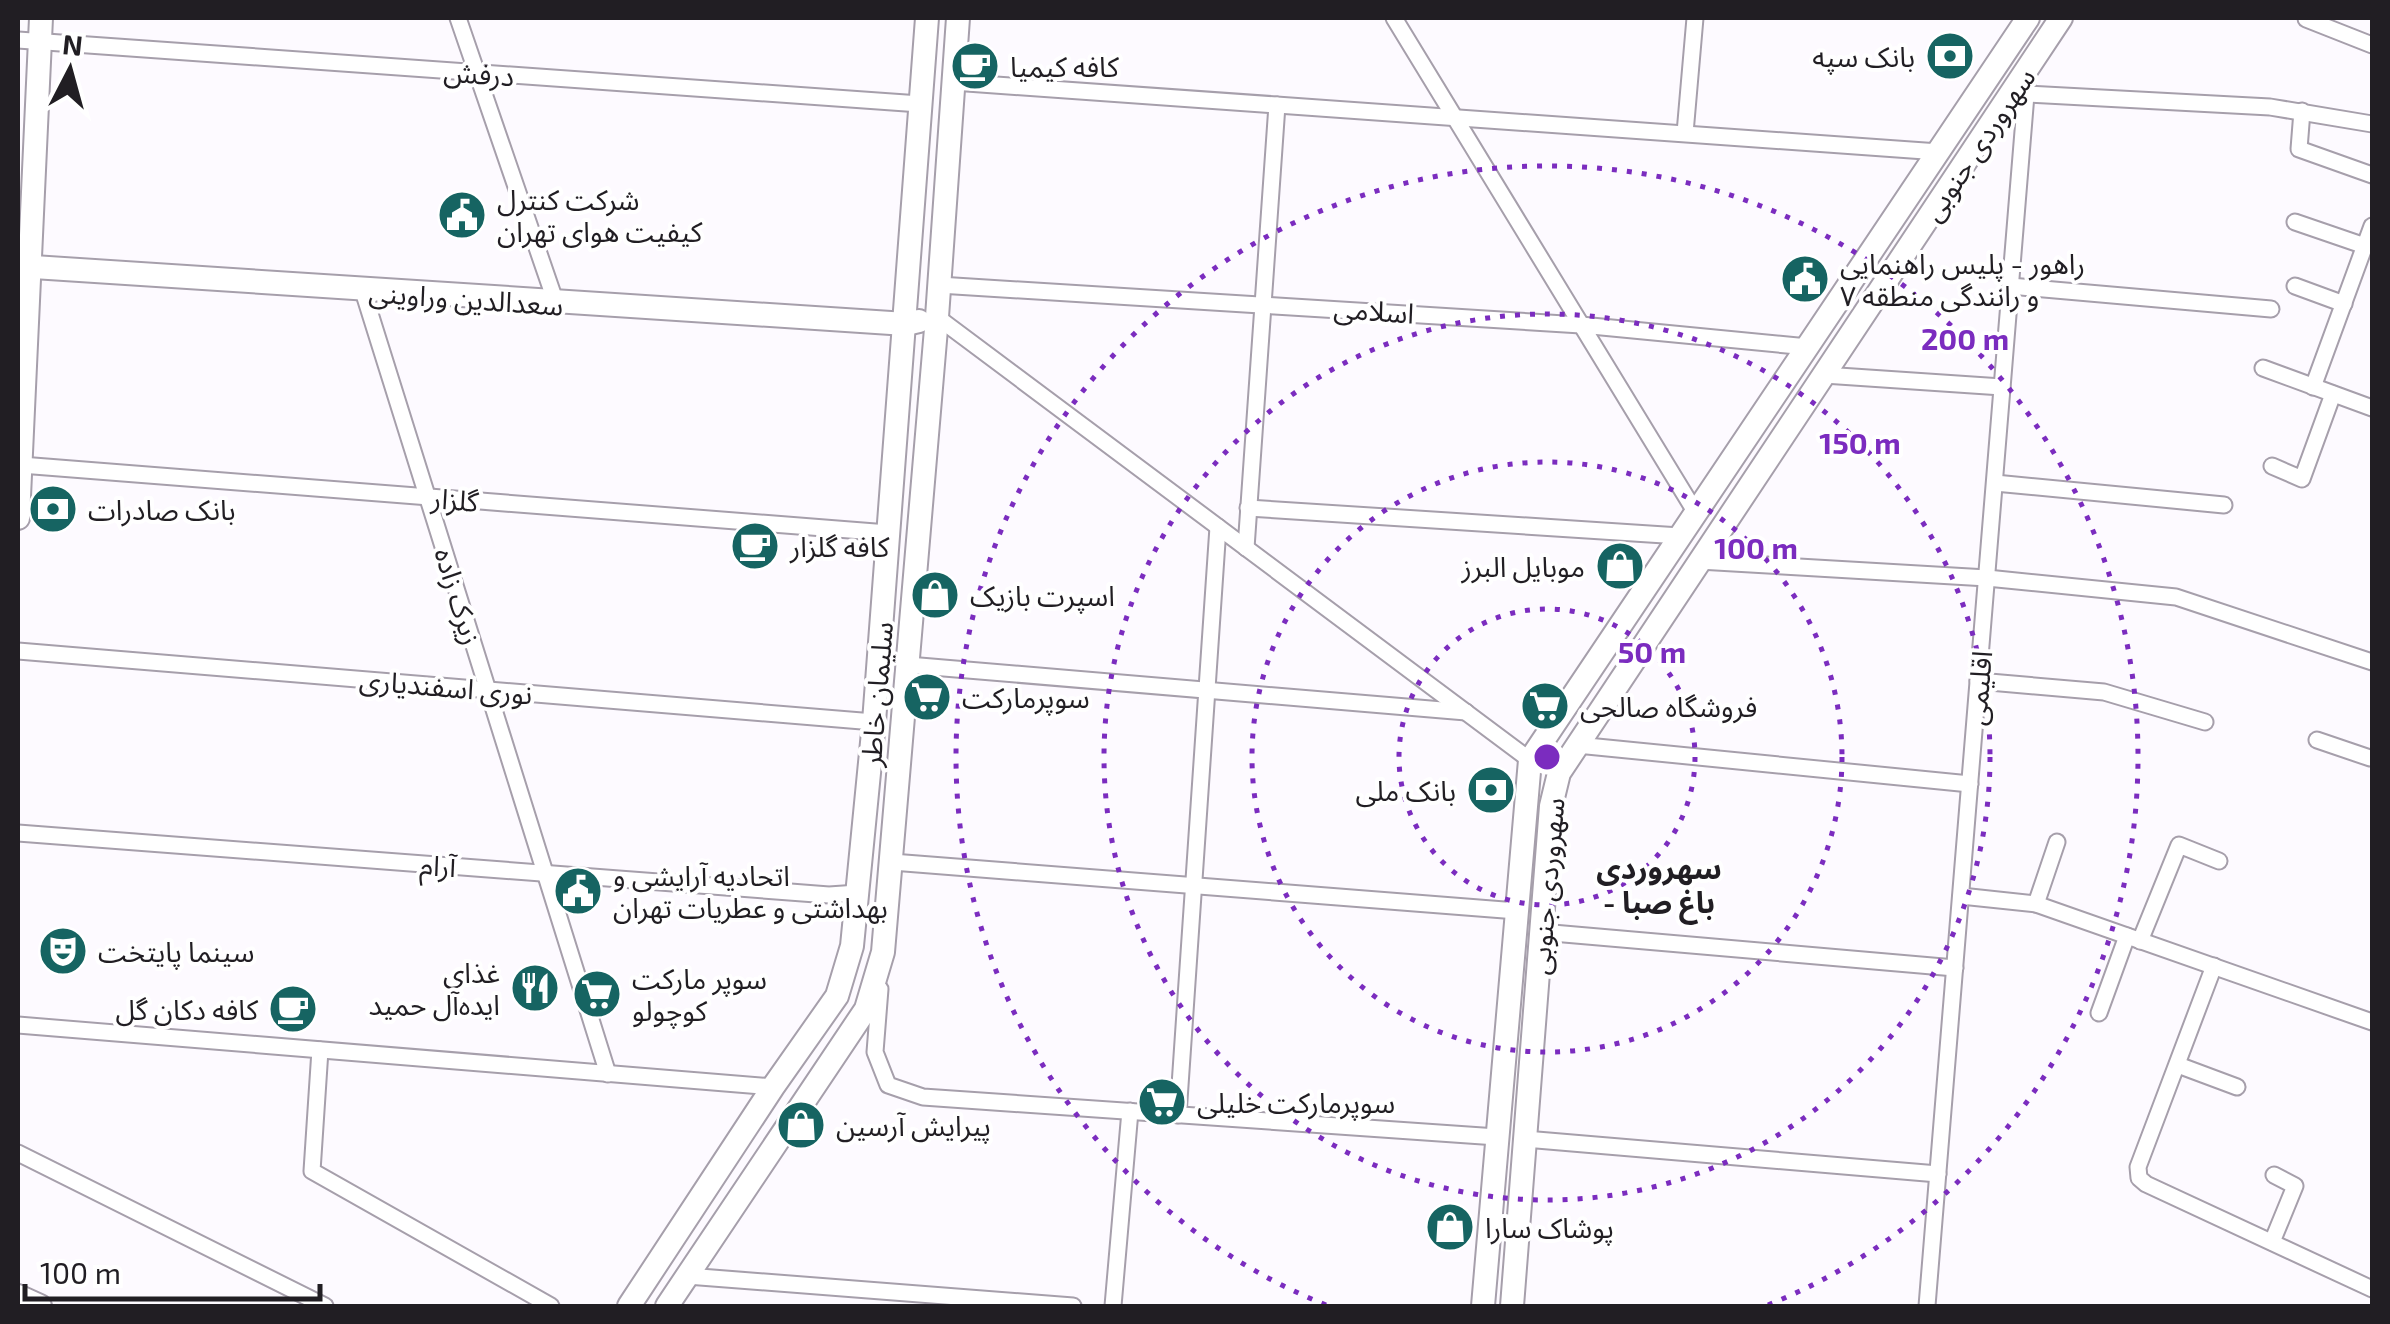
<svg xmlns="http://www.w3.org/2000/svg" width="2390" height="1324" viewBox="0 0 2390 1324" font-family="'Exo 2','Noto Sans Arabic',sans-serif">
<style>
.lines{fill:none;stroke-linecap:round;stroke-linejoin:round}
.minor-casing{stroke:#a69fab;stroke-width:19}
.secondary-casing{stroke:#a69fab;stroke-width:26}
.minor{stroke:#fff;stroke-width:15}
.secondary{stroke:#fff;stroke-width:22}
.ring{fill:none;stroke:#7b2cbf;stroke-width:5;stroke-dasharray:5 10}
.labels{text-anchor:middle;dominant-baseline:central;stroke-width:8;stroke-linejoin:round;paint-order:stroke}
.poi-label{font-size:28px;fill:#211e23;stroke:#fff;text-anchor:start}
.street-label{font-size:28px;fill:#211e23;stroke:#fff}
.neighbourhood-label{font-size:30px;font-weight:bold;fill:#211e23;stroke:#fff}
.centre{fill:#7b2cbf;stroke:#fff;stroke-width:5}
.ring-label{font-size:30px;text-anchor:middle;font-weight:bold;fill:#7b2cbf;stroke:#fff;stroke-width:8;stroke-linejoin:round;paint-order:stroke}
</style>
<rect width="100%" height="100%" fill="#fdfaff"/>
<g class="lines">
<g class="minor-casing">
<g id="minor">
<path d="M458,18L556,303"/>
<path d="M1394,18L1696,513"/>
<path d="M2306,19L2372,45"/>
<path d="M18,40L920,104"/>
<path d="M953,82L1939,152"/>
<path d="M2026,94L2270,107L2372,124"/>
<path d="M2302,111L2299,149L2372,175"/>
<path d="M1685,133L1695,18"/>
<path d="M2295,222L2365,246"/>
<path d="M939,285L1581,325L1808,347"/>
<path d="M2010,286L2271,309"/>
<path d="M2295,286L2344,304"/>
<path d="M363,291L608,1074"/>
<path d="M937,317L1530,760"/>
<path d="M2263,368L2372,408"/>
<path d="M1824,375L2002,387"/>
<path d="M2313,387L2372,226"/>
<path d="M21,465L888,533"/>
<path d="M2272,466L2302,479L2333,394"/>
<path d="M1995,483L2224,505"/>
<path d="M1248,508L1680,536"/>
<path d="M1246,548L1277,105"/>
<path d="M1699,561L1987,578L2176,597L2372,662"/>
<path d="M18,651L874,722"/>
<path d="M908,665L1466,712"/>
<path d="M1978,681L2104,692L2205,722"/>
<path d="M2317,740L2370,758"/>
<path d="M1577,745L1970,784"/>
<path d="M18,833L829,895L858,893"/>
<path d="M892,862L1517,911"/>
<path d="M1961,896L2036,904L2372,1022"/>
<path d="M2036,904L2057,842"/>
<path d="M1541,932L1955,968"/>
<path d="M2140,941L2179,845L2219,861"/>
<path d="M2214,966L2138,1167L2139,1178L2146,1184L2372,1289"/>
<path d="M880,989L875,1052L888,1085L923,1097L1497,1137"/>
<path d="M2099,1013L2127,936"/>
<path d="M18,1025L773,1087"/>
<path d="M320,1050L312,1171L551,1306"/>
<path d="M2178,1065L2237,1087"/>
<path d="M1178,1115L1218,527"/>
<path d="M1525,1139L1938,1174"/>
<path d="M18,1153L325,1306"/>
<path d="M2272,1242L2295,1186L2274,1175"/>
<path d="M687,1276L1073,1306"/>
<path d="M1113,1306L1130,1111"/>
<path d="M1927,1306L2028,70"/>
</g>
</g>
<g class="secondary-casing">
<g id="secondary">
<path d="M18,266L906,324L919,321"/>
<path d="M18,518L41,18"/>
<path d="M18,1296L40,1306"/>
<path d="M629,1306L773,1087L837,996L852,946L874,722L927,18"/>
<path d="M667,1306L866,1009L883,952L937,317L958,18"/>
<path d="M1483,1306L1530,760L2028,18"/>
<path d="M1512,1306L1551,806L1559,773L2061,18"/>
</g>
</g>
<use href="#minor" class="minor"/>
<use href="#secondary" class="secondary"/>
</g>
<g class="ring">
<circle cx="1547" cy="757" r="148"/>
<circle cx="1547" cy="757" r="295"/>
<circle cx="1547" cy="757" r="443"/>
<path d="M1326 1305A591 591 0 1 1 1768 1305"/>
</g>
<defs>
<g id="bank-disc" transform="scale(2.5)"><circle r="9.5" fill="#166462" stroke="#fff"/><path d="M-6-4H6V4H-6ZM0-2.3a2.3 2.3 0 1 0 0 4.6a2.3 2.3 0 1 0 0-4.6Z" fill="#fff"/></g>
<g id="cafe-disc" transform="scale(2.5)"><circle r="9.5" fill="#166462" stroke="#fff"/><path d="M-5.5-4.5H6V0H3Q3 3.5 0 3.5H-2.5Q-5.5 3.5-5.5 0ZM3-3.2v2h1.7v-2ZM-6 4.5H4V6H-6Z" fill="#fff"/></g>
<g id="civic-disc" transform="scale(2.5)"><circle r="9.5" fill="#166462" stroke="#fff"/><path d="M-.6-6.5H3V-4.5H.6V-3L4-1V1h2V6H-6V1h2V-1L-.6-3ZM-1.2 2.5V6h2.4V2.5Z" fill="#fff"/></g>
<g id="shop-disc" transform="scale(2.5)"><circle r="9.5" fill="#166462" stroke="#fff"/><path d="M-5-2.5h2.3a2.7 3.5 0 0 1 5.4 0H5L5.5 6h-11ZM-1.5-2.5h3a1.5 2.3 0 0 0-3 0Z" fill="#fff"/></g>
<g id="supermarket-disc" transform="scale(2.5)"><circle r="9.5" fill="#166462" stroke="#fff"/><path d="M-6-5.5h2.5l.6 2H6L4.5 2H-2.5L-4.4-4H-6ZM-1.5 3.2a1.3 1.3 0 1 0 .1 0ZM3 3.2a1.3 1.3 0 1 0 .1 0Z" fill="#fff"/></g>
<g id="theatre-disc" transform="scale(2.5)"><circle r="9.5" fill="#166462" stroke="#fff"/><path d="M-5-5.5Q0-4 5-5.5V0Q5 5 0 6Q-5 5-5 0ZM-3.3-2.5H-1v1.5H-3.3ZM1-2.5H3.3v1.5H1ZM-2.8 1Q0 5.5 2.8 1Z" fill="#fff"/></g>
<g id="restaurant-disc" transform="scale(2.5)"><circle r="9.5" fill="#166462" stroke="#fff"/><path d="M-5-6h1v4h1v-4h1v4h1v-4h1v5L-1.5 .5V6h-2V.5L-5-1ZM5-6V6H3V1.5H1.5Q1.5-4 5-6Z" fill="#fff"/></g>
</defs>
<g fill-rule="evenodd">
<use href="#bank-disc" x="1950" y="56"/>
<use href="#cafe-disc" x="975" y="66"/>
<use href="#civic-disc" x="462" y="215"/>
<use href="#civic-disc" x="1805" y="279"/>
<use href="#bank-disc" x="53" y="509"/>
<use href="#cafe-disc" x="755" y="546"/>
<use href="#shop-disc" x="1620" y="566"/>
<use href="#shop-disc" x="935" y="595"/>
<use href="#supermarket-disc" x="927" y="697"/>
<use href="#supermarket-disc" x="1545" y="706"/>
<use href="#bank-disc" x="1491" y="790"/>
<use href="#civic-disc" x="578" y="891"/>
<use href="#theatre-disc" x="63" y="951"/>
<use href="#restaurant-disc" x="535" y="988"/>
<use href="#supermarket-disc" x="597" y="994"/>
<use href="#cafe-disc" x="293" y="1009"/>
<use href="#supermarket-disc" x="1162" y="1102"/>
<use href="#shop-disc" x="801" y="1125"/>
<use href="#shop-disc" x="1450" y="1227"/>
</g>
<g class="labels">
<g class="poi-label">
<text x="1915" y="56" text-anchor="end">بانک سپه</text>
<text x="1010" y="66">کافه کیمیا</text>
<text x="497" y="199">شرکت کنترل<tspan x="497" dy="32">کیفیت هوای تهران</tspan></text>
<text x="1840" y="263">راهور - پلیس راهنمایی<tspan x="1840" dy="32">و رانندگی منطقه ۷</tspan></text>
<text x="88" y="509">بانک صادرات</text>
<text x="790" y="546">کافه گلزار</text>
<text x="1585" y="566" text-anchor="end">موبایل البرز</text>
<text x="970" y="595">اسپرت بازیک</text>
<text x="962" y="697">سوپرمارکت</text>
<text x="1580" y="706">فروشگاه صالحی</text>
<text x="1456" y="790" text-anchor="end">بانک ملی</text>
<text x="613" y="875">اتحادیه آرایشی و<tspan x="613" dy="32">بهداشتی و عطریات تهران</tspan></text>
<text x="98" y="951">سینما پایتخت</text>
<text x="500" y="972" text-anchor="end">غذای<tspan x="500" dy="32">ایده‌آل حمید</tspan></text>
<text x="632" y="978">سوپر مارکت<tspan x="632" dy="32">کوچولو</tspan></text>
<text x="258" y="1009" text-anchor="end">کافه دکان گل</text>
<text x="1197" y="1102">سوپرمارکت خلیلی</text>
<text x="836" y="1125">پیرایش آرسین</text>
<text x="1485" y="1227">پوشاک سارا</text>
</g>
<g class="street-label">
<text transform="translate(479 73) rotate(4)">درفش</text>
<text transform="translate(1978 144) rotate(-56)">سهروردی جنوبی</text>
<text transform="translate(466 298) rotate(4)">سعدالدین وراوینی</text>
<text transform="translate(1374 310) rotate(4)">اسلامی</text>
<text transform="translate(455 499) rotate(5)">گلزار</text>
<text transform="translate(459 596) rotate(73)">زیرک زاده</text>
<text transform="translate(446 686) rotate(5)">نوری اسفندیاری</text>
<text transform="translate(1978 688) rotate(-85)">اقلیمی</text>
<text transform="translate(876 694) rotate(-85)">سلیمان خاطر</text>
<text transform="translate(438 865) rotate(4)">آرام</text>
<text transform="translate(1546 886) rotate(-85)">سهروردی جنوبی</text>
</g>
<g class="neighbourhood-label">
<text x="1659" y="867">سهروردی<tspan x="1659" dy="34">- باغ صبا</tspan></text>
</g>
</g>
<circle cx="1547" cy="757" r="15" class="centre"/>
<g class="ring-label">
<text x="1965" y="350">200 m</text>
<text x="1860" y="454">150 m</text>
<text x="1756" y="559">100 m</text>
<text x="1652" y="663">50 m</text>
</g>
<rect width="2390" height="1324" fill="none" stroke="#211e23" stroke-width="40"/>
<g transform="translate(70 70) rotate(6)" stroke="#ffffff" stroke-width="8" paint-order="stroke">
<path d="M0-8L18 38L0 25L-18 38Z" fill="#211e23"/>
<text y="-15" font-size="28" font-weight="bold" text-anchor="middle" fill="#211e23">N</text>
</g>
<path d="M25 1284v15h295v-15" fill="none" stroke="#211e23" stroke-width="5"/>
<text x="40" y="1284" font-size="30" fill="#211e23" stroke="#ffffff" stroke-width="8" paint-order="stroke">100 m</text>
</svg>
